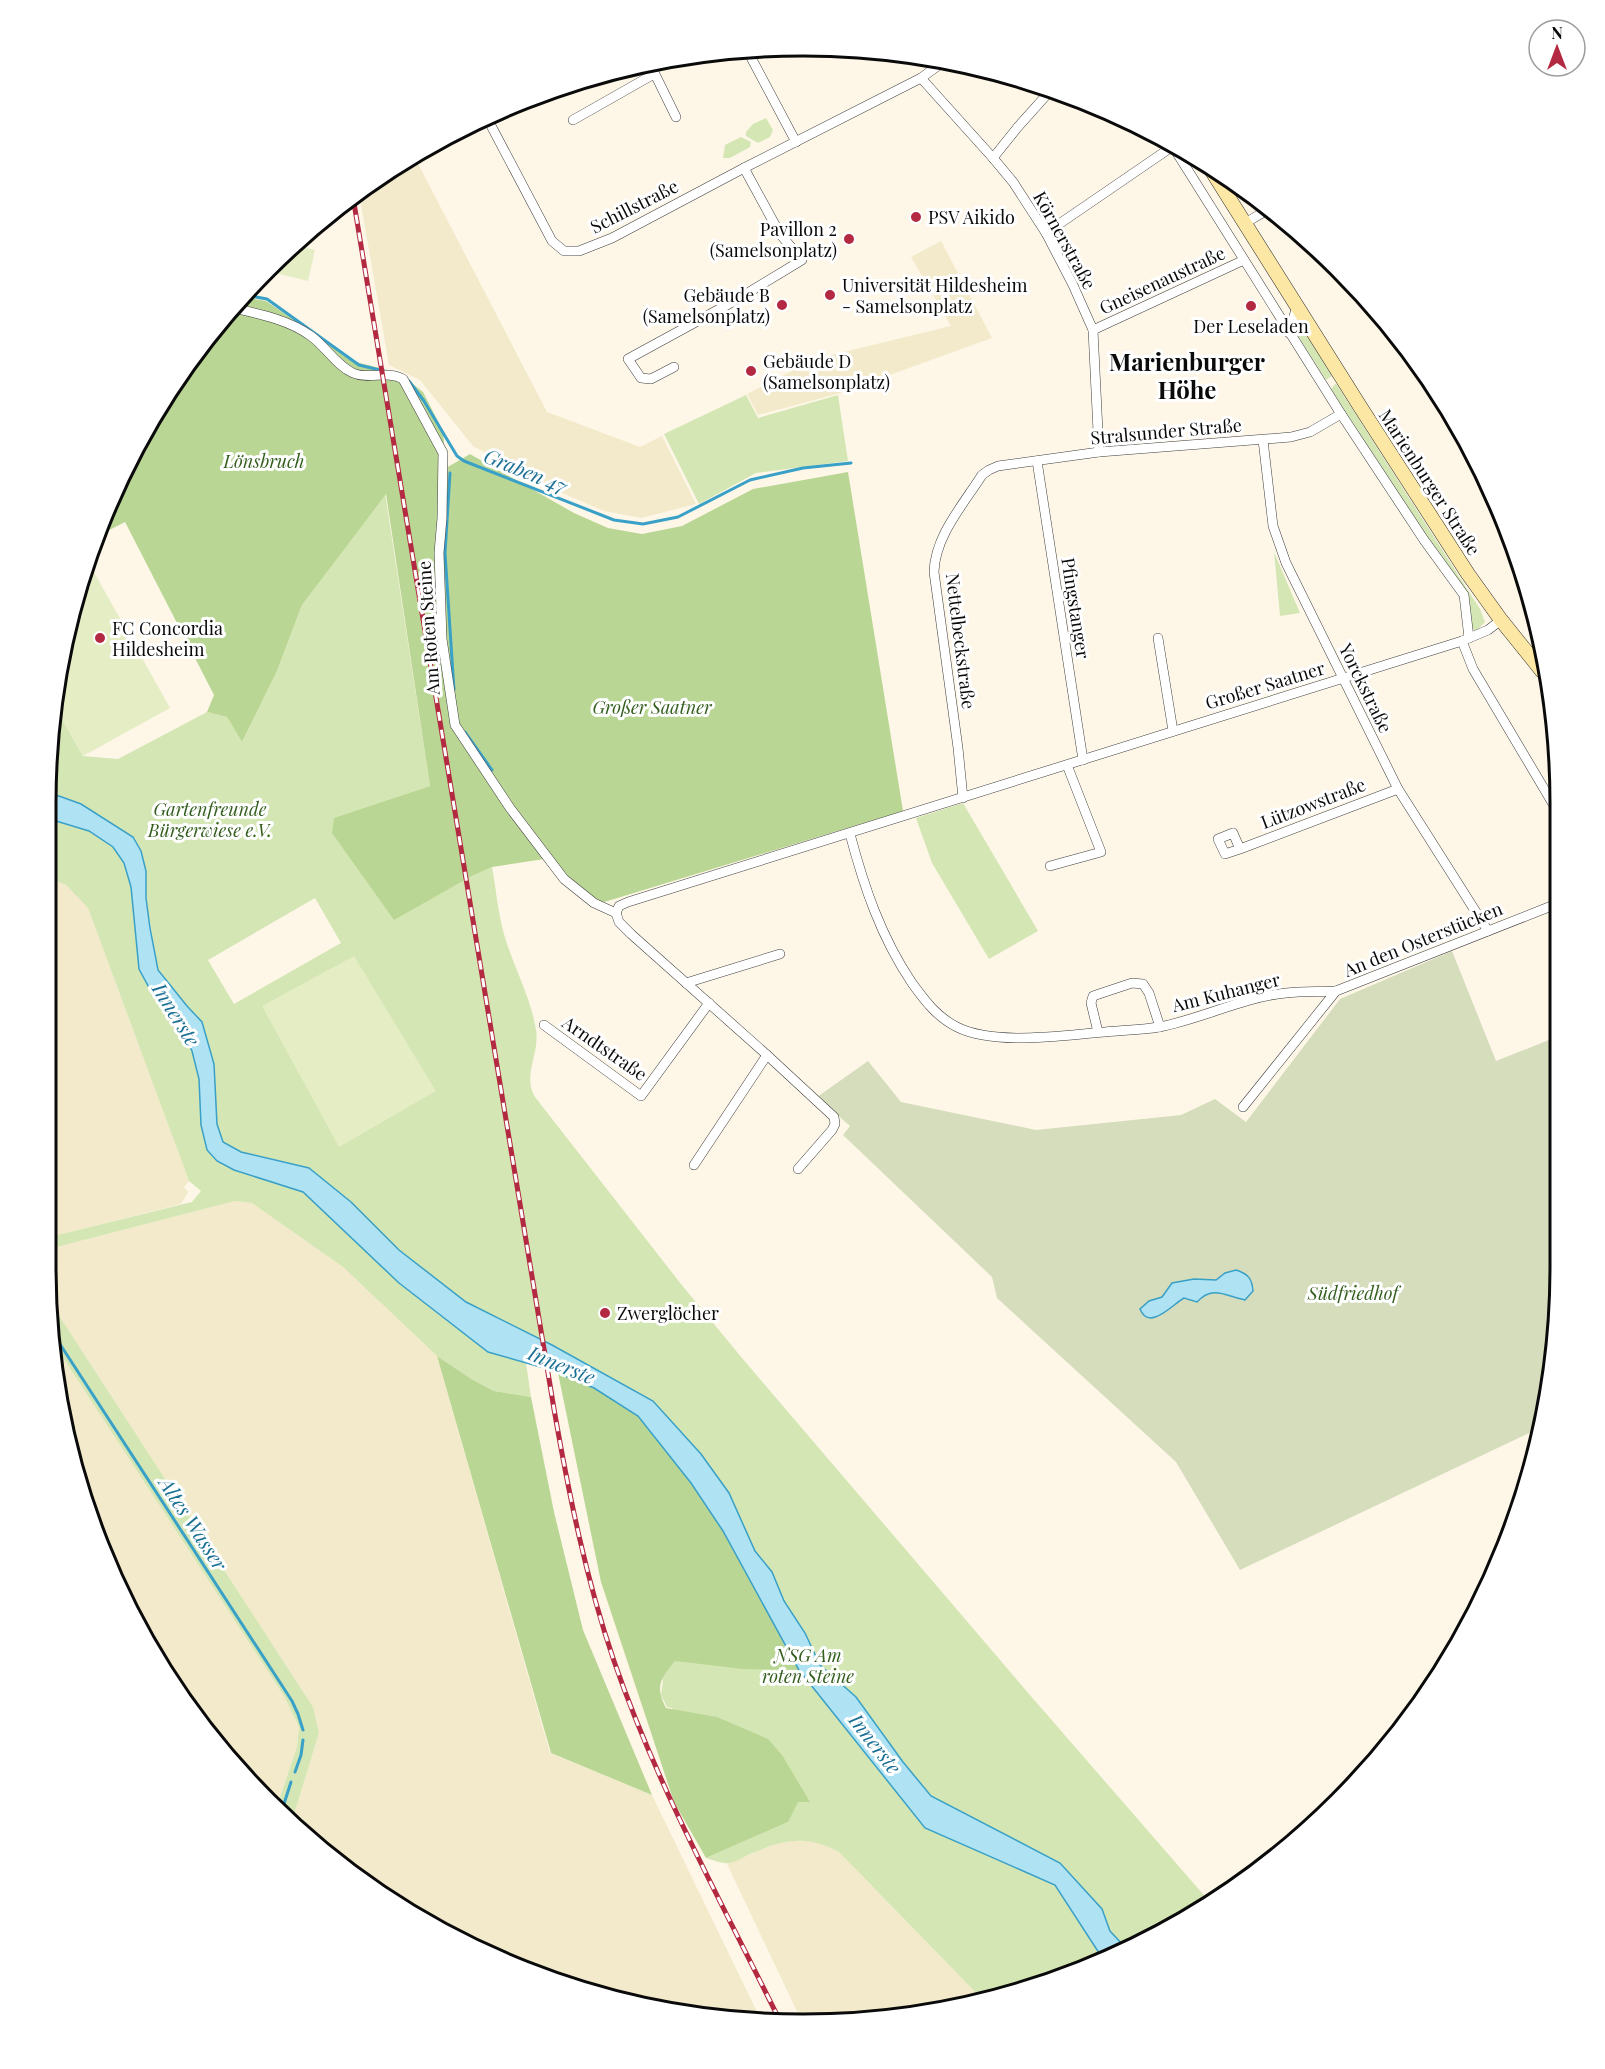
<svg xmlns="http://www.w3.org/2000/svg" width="1605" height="2069" viewBox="0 0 1605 2069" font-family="'Playfair Display',serif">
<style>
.farmland{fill:#f2eaca}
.green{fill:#d4e6b4;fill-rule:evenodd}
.forest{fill:#bad694}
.cemetery{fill:#d6ddbc}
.pitch{fill:#e5edc5}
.water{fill:#afe2f3;stroke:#39a0c7;stroke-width:1.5}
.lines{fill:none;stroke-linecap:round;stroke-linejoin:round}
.stream{stroke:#39a0c7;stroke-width:3}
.street-casing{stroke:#3d3d3d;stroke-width:10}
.secondary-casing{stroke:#2c2c2c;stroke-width:15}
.street{stroke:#fff;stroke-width:9}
.secondary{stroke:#fce7a5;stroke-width:14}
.rail-casing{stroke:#b32941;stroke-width:5}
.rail{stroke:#fff;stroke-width:3;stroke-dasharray:9;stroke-linecap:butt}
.poi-dot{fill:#b32941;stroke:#fff;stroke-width:2}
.labels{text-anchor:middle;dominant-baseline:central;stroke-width:6;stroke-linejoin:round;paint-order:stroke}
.street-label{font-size:18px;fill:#0a0a0a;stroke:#fff}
.poi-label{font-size:18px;fill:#0a0a0a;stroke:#fff;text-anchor:start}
.park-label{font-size:18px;font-style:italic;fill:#335e1e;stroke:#fff}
.water-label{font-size:20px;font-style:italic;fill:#1a6f95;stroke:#fff}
.district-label{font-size:24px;font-weight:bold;fill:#0a0a0a;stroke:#fff}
.rim{fill:none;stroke:#0a0a0a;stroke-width:3}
</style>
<rect width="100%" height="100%" fill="#fef7e8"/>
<g class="farmland">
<path d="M413,154L547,412L640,447L662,436L696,504L641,518L604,511L562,493L473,446L420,380L389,365L359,193Z"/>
<path d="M941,241L992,338L837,394L758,415L747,394L815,359L951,326L911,257Z"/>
<path d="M46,877L66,885L88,908L189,1181L184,1187L188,1192L181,1204L45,1238Z"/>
<path d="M235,1201L252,1203L343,1267L437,1356L550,1753L652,1795L760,2018L607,1998L424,1923L292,1821L319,1733L313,1707L49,1300L45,1267V1250Z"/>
<path d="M56,1347L284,1696L299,1727L297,1747L276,1809L267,1802L147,1646L71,1463Z"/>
<path d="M788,1841H808L824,1844L839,1852L983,2000L803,2024L727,1864L768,1847Z"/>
</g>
<g class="green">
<path d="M766,118L773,130L770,137L758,143L746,136V132L753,124Z"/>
<path d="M741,137L751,142L750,147L730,158H723L725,145Z"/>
<path d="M1297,320L1332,376L1326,380L1295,331Z"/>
<path d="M1335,384L1337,385L1480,609L1485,622L1477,630H1474L1471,627L1470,610L1427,538L1331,389Z"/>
<path d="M746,395L758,418L838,395L848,461L756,473L699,504L664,434Z"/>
<path d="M385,493L430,786L335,818L470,877L492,867C496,889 498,913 504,934C513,966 531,997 536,1030C540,1054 522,1075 535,1097L681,1284L742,1358L1029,1694L1209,1901L1182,1922L999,1998L983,2000L839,1852C806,1834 783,1840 750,1854C744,1857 736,1862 729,1863C722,1864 713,1860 706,1858L788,1822L683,1742L672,1708L667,1707L661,1695L663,1681L566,1397L559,1349L466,1302L399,1250L351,1202L310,1168L241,1152L223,1142L217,1124L214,1064L202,1022L187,1006L158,970L146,898V871L59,796L46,795L47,753L56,708L83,756L118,759L207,712L227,717L242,742L277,671L302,605ZM315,898L341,943L234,1004L208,960Z"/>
<path d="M1274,552L1300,613L1280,616Z"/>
<path d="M963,803L1038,931L989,959L932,863L916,818Z"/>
<path d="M46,820L56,821L89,831L113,847L124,863L131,887L139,969L152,993L185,1036L192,1051L199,1079L201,1125L207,1150L217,1161L234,1170L303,1192L399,1283L439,1315L488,1352L526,1363L531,1397L494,1391L473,1380L437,1356L343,1267L252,1203L235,1201L45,1250V1238L192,1202L201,1191L189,1181L88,908L66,885L46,877Z"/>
<path d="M49,1300L313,1707L319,1733L292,1821L276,1809L297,1747L299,1727L284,1696L56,1347Z"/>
</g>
<g class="forest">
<path d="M243,297L266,301L356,362L399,373L423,392L443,431L446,468L470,454L574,513L608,528L642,534L682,526L753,489L848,472L903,811L601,903L578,886L551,858L492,867L470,877L394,920L332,833L334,818L430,786L386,494L302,605L277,671L242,742L227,717L207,712L214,695L125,522L94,538L123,467L202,341Z"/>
<path d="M437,1356L473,1380L494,1391L531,1397L554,1512L583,1630L652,1795L551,1753Z"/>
<path d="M558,1373L594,1388L638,1416L691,1483L723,1531L799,1670L743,1669L675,1661C660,1679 655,1686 666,1708L717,1717L768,1739L782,1755L810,1802H798L788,1822L706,1858L674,1802L601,1582Z"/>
</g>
<path class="cemetery" d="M1452,951L1496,1061L1559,1036L1560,1267L1546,1414L1542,1427L1240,1570L1176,1462L997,1298L992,1277L843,1135L850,1126L817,1097L868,1061L901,1102L1036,1130L1181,1115L1215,1099L1246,1122L1340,999Z"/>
<g class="pitch">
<path d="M292,244L315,250L308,281L267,271Z"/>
<path d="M90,565L170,708L83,756L56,708L83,569Z"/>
<path d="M354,956L436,1091L339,1147L262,1006Z"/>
</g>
<g class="water">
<path d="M46,795L59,796L81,804L133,837L141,851L146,871V898L150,928L158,970L187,1006L202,1022L214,1064L217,1124L223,1142L241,1152L309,1168L351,1202L399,1250L466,1302L552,1345L653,1401L701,1454L729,1493L755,1551L772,1572L784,1601L805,1633L820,1665L856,1697L903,1762L931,1796L1060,1863L1102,1909L1110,1931L1124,1946L1101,1956L1055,1885L925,1828L799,1670L723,1531L691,1483L638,1416L594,1388L551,1370L488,1352L399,1283L303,1192L234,1170L217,1161L207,1150L201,1125L199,1079L192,1051L185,1036L152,993L139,969L131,887L124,863L113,847L89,831L56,821L46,820Z"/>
<path d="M1236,1270C1248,1274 1252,1278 1253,1291L1245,1300C1225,1296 1213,1285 1197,1302L1184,1298C1173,1304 1149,1332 1140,1309L1149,1301L1162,1297L1172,1283L1194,1279L1216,1280L1225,1273Z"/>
</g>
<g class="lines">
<g class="stream">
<path d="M245,295L267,299L359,365L384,371"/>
<path d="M409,381L424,401L457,456L464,461L614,520L643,524L678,517L750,480L803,468L851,463"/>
<path d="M450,473L445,553L454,690"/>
<path d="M465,732L492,770"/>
<path d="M54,1335L292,1701L298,1714L303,1730"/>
<path d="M295,1772L301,1755L303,1740"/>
<path d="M273,1807L282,1804"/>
<path d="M281,1813L291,1782"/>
</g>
<g class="street-casing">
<g id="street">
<path d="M747,50L796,142"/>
<path d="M650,64L676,117"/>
<path d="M921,78L993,158L1013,182L1046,233L1073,285L1093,330L1099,452"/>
<path d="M487,118L552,241L564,251H579L612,238L744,168L921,78L943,62"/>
<path d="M573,120L654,74"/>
<path d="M1172,145L1341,414L1424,540L1464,595L1469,638"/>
<path d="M993,158L1017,128L1051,90"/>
<path d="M1245,223L1271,208"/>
<path d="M1046,233L1173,146"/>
<path d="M233,308C260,314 289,320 311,336C326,347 337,366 353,373C369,380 387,370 403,379L443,453L442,518L439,553L442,639L455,725L510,808L564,879L594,903L616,913"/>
<path d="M1093,330L1244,260"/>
<path d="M1289,333L1297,306"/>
<path d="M674,367L651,379L641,378L628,359L736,300L802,260L780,234L744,168"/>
<path d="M1263,440L1273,526L1286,563L1398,789L1488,931"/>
<path d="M1037,461L1083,760"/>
<path d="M1158,638L1173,731"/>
<path d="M1462,641L1473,669L1559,814"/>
<path d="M963,798L958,748L934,572C935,536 963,505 982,475L989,470L998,466L1099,452L1291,437L1310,432L1341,414"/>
<path d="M850,834C864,887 881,937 912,983C925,1001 937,1017 957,1027C994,1046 1064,1035 1105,1032C1123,1030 1142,1030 1159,1027C1202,1019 1243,997 1286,993C1303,991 1320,992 1336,991"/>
<path d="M1240,849L1233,833L1218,839L1225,854L1240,849L1398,789"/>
<path d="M1050,866L1101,852L1067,765"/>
<path d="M616,913L619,906L628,902L1462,641L1488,630L1501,620"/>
<path d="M616,913L619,922L631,934L767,1055L834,1117L835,1124L832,1130L798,1169"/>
<path d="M686,983L780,954"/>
<path d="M544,1025L641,1096L709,1003"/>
<path d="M1098,1032L1091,1003L1093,996L1132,983L1143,984L1149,993L1160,1027"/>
<path d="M1243,1107L1336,991L1559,903"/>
<path d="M694,1165L767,1055"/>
</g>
</g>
<g class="secondary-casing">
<path id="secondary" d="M1210,168L1361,408L1468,574L1501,620L1542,671"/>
</g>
<use href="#street" class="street"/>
<use href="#secondary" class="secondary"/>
<g class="rail-casing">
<path id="rail" d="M353,197L554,1409C569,1495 586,1579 614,1661C657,1786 722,1903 780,2021"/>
</g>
<use href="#rail" class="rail"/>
</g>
<g class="poi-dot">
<circle cx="916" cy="217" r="6"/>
<circle cx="849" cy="239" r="6"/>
<circle cx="830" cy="295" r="6"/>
<circle cx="782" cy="305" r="6"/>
<circle cx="1251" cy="306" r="6"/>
<circle cx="751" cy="371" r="6"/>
<circle cx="100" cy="638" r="6"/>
<circle cx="605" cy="1313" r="6"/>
</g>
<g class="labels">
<g class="street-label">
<text transform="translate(634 206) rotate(-27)">Schillstraße</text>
<text transform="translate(1065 240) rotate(61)">Körnerstraße</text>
<text transform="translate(1162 280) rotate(-25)">Gneisenaustraße</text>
<text transform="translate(1166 431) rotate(-5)">Stralsunder Straße</text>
<text transform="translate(1430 482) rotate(57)">Marienburger Straße</text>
<text transform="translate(1076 608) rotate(81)">Pfingstanger</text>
<text transform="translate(428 628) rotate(-94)">Am Roten Steine</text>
<text transform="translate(961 641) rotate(83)">Nettelbeckstraße</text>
<text transform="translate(1265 685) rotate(-17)">Großer Saatner</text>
<text transform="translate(1366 688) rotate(64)">Yorckstraße</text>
<text transform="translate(1313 803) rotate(-21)">Lützowstraße</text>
<text transform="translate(1423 939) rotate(-22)">An den Osterstücken</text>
<text transform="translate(1226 992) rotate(-14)">Am Kuhanger</text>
<text transform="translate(605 1048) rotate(35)">Arndtstraße</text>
</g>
<g class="poi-label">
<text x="928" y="217">PSV Aikido</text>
<text x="837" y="229" text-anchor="end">Pavillon 2<tspan x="837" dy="21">(Samelsonplatz)</tspan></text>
<text x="842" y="285">Universität Hildesheim<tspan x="842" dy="21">- Samelsonplatz</tspan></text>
<text x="770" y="295" text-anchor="end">Gebäude B<tspan x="770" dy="21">(Samelsonplatz)</tspan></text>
<text x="1251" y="326" text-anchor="middle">Der Leseladen</text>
<text x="763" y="361">Gebäude D<tspan x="763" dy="21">(Samelsonplatz)</tspan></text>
<text x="112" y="628">FC Concordia<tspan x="112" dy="21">Hildesheim</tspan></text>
<text x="617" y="1313">Zwerglöcher</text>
</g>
<g class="park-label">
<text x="264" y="461">Lönsbruch</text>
<text x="652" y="707">Großer Saatner</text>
<text x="210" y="809">Gartenfreunde<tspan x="210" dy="21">Bürgerwiese e.V.</tspan></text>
<text x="1353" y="1293">Südfriedhof</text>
<text x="808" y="1655">NSG Am<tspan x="808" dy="21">roten Steine</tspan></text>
</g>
<g class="water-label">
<text transform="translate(526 470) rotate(22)">Graben 47</text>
<text transform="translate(177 1014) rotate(58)">Innerste</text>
<text transform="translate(562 1364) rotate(22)">Innerste</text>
<text transform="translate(194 1523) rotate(57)">Altes Wasser</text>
<text transform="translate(876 1743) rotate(52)">Innerste</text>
</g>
<g class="district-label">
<text x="1187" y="361">Marienburger<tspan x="1187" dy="28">Höhe</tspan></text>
</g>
</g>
<path d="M0 0H1605V2069H0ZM803 56H803A747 747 0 0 1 1550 803V1267A747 747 0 0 1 803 2014H803A747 747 0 0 1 56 1267V803A747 747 0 0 1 803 56Z" fill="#fff" fill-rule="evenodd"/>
<path class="rim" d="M803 56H803A747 747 0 0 1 1550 803V1267A747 747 0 0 1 803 2014H803A747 747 0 0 1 56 1267V803A747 747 0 0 1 803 56Z"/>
<g transform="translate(1557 48)"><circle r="28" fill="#ffffff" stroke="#9d9d9d" stroke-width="1.5"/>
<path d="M0-4.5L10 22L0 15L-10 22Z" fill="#b32941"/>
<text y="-9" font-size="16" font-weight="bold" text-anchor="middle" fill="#0a0a0a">N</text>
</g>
</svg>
